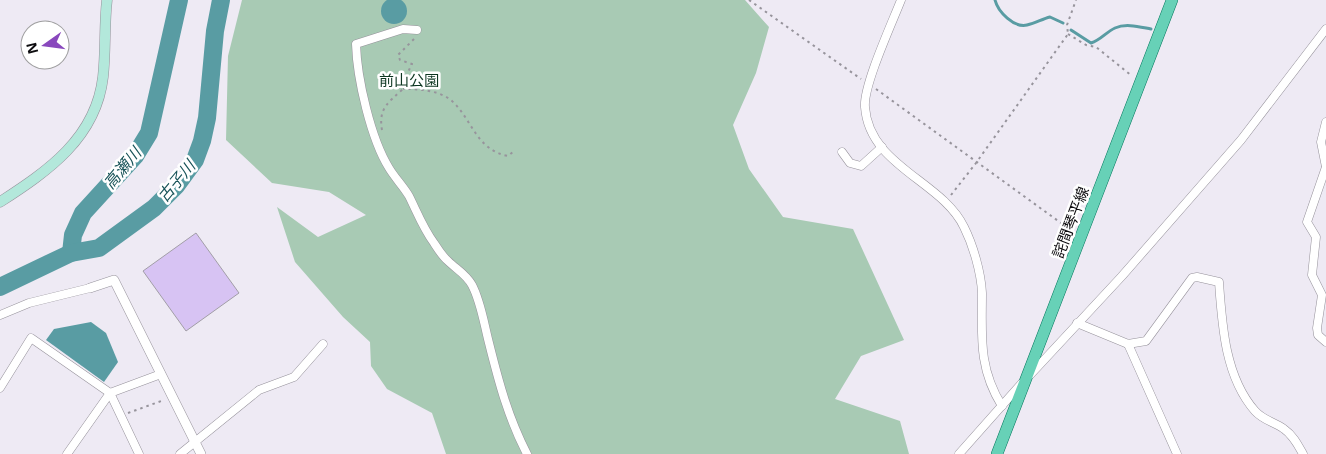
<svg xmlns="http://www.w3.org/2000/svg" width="1326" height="454" viewBox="0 0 1326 454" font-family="'Noto Sans','Noto Sans JP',sans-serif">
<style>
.green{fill:#a8cab4}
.water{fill:#599ca3}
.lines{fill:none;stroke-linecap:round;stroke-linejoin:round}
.stream{stroke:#599ca3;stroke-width:3}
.river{stroke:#599ca3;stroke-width:18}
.building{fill:#d7c3f3;stroke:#a29ea7}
.minor-casing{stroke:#96929b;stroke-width:9}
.tertiary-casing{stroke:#96929b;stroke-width:10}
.secondary-casing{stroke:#96929b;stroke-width:11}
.primary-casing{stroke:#05785d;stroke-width:12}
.path{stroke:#97949c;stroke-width:2;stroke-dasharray:2.5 4;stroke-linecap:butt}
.minor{stroke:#fff;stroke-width:8}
.tertiary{stroke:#fff;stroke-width:9}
.secondary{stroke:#b3e8db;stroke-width:10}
.primary{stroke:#67d1b7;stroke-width:11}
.labels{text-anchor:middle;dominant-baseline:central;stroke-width:5;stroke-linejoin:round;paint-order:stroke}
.park-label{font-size:15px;fill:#0d3621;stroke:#fff}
.street-label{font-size:15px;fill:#0d0c0f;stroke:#fff}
.water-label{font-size:16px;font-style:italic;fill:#185358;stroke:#fff}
</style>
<rect width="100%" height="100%" fill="#eeeaf4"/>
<path class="green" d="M242,0H745L769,27L756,73L733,125L749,169L783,217L853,229L904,340L861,356L835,399L900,421L909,454H446L432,413L387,389L371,366L370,342L343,317L295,262L277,207L318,237L366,215L329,192L272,183L226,140L228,56Z"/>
<g class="water">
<circle cx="394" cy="11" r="13"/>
<path d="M91,322L106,333L118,362L104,382L46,340L54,329Z"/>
</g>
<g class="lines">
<g class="stream">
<path d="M995,0C998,12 1014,28 1027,25C1036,23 1042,19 1050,17L1063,23"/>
<path d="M1071,30L1091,43C1101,40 1106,32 1115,28C1126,23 1140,27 1151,29"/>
</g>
<g class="river">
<path d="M71,253L73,235L83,213L135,156L149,133L179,0"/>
<path d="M0,287L71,253L99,248L154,208L176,186L195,160L202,141L207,118L215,31L221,0"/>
</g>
</g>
<path class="building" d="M196,233L239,293L186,331L143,271Z"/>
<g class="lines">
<g class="minor-casing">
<g id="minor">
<path d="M901,0C892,23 863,86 865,107C869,166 942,181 964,227C973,245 981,272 982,293C982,335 978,368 1002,406"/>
<path d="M417,30L403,29L356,44C357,79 371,139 389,168C395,178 403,186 409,196C417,212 423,228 434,243C438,249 442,256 448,261C456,269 466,274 472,285C481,302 484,324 489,343C499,383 508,417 527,454"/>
<path d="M1326,122L1321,142L1326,167"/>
<path d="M842,152L850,163L861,166L882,147"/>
<path d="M1326,167L1307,222L1316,237L1312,275L1322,295L1317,328L1318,335L1326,342"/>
<path d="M0,315L29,303L90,288"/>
<path d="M1077,323L1128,344L1146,341L1192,278L1197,277L1219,282C1222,325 1225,377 1255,411C1264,421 1275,422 1284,429C1293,435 1298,445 1303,454"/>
<path d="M1128,344L1177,454"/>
<path d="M1030,375L1122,276L1241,140L1326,29"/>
<path d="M0,388L31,338L110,393L139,454"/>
<path d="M67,454L110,393L161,374"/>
<path d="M180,454L259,390L294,377L323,344"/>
<path d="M959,454L1022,383"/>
</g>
</g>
<g class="tertiary-casing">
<path id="tertiary" d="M90,288L114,280L201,454"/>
</g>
<g class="secondary-casing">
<path id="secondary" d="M0,202C48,171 96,138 103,77C106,51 104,25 107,0"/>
</g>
<g class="primary-casing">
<path id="primary" d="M997,454L1172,0"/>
</g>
<g class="path">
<path d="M749,0L861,79"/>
<path d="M1068,34L1086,45L1096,47L1132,76"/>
<path d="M414,39L398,55L400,60L412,64L406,76L404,89C419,89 439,90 452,101C472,119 476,150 508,156L514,151"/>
<path d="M876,89L1072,231"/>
<path d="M382,130C378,108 389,102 403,89"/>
<path d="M951,195L976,163L1068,34L1067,25L1076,0"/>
<path d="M128,413L164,400"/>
</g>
<use href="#minor" class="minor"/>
<use href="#tertiary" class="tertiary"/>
<use href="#secondary" class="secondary"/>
<use href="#primary" class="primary"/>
</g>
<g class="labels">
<g class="park-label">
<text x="409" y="80">前山公園</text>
</g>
<g class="street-label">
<text transform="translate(1070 222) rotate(-69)">詫間琴平線</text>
</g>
<g class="water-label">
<text transform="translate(122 168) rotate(-50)">高瀬川</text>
<text transform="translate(176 181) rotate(-50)">古子川</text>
</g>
</g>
<g transform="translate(45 45) rotate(256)"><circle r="24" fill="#ffffff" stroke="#9e9e9f"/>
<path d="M0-4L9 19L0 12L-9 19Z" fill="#8948bd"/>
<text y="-8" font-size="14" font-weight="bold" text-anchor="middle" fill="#0d0c0f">N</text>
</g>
</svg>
